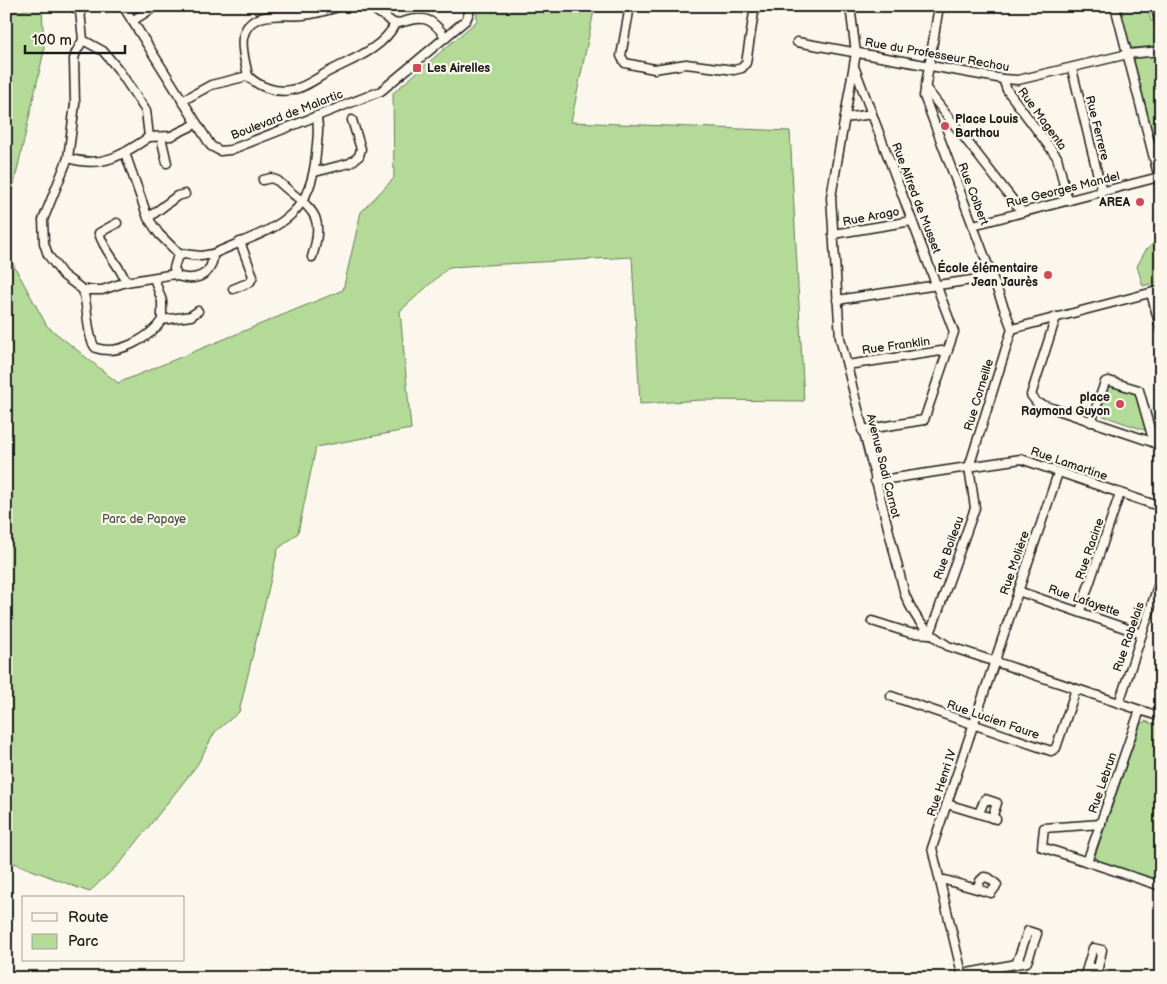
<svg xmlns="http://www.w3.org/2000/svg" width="1167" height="984" viewBox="0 0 1167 984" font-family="'Balsamiq Sans',sans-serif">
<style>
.green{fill:#b3da96;stroke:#687b59}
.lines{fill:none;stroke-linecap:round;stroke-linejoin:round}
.minor-casing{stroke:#1c1c1c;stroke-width:11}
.minor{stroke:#fbf7ec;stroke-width:8}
.poi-dot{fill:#d1495b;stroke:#fbf7ec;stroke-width:2}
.labels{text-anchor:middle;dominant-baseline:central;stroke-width:4.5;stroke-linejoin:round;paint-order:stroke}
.street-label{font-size:12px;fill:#1c1c1c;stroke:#fbf7ec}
.poi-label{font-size:12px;font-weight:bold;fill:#1c1c1c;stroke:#fbf7ec;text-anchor:end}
.park-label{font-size:12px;fill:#495541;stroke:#fbf7ec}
</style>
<rect width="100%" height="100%" fill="#fbf7ec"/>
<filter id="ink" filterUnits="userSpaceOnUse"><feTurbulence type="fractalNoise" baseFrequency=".02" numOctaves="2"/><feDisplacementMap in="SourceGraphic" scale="10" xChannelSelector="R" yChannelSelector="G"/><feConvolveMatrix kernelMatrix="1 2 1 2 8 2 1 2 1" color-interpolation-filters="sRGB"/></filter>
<g filter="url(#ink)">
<g class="green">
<path d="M42,6L44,51L6,220V14Z"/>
<path d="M476,6H595L571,122L790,131L804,401L702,400L640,404L632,257L449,267L400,311L411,429L316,447L298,533L278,549L239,712L215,732L197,765L122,861L89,892L6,860V251L47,326L118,383L343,290L361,212L394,178L393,93L477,21Z"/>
<path d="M1119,6H1147L1151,21L1155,20L1160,40L1158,46L1133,48L1130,46Z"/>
<path d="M1159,55L1161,59V166L1134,60L1136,56Z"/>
<path d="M1156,241H1161V281L1143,286L1137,266L1146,250Z"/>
<path d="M1106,383L1138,392L1150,432L1095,413Z"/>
<path d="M1145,721L1161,727V742L1156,755L1161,757V862L1155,880L1097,861L1095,856L1140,725Z"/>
</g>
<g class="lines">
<g class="minor-casing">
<g id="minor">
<path d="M71,6L80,11L83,40L103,51L118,69L146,111L149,137L171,136L196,124"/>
<path d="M123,6L211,146L220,151L230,150L381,91L466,20L469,13V6"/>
<path d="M369,6L395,24"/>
<path d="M630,6L621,56L625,63L654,69L686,64L734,70L742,68L746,63L755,6"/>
<path d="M850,6L856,53L831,197L840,338L905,595C916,620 924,631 948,646L1161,717"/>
<path d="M939,6L924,96L1012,329"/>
<path d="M1115,6L1161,186"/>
<path d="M1155,6L1161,28"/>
<path d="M132,21L156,6"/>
<path d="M83,40L76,52L74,59L75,104L68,158L43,220L44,243L48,255L63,275L83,290H102L126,282L175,274"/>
<path d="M797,42L1003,79L1018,80L1128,54L1161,51"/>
<path d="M855,69L954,332L924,420L862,430"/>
<path d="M1072,69L1102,192"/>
<path d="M248,76C259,87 276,93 291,90C304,88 316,79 326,73C350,60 382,50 395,24C421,17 429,13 446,38"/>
<path d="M248,76C246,64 241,50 243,38C248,9 283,17 303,15C315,14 329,10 341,6"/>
<path d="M1003,79L1007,90L1057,157L1068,201"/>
<path d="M925,87L1022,212"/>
<path d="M182,101L211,85L248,76"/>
<path d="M845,118L872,114"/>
<path d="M161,137L167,163"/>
<path d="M125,153L148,218L159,234L180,255"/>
<path d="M68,158C101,169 123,155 149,137"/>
<path d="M315,172L350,163L359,156L361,149L352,120"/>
<path d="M263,180L271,178L278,181C309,210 327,210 312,257"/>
<path d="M148,218L177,196L185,194"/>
<path d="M117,223L99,233C104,251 119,264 126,282"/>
<path d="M973,225L1159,177"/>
<path d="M833,234L912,221"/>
<path d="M183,254L201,256L213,254C213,275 196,282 177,276L174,268L177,258Z"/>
<path d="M213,254C268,229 311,224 316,154C317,143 320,126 316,116"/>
<path d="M233,289L250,282L253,276L240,242"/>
<path d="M83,290C88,305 87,341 96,348C118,356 150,338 162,320V301L154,278"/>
<path d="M1151,293L1161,330"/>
<path d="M837,300L992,277"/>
<path d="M1056,317L1031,395L1037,403L1161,445"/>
<path d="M162,320L191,316L198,311"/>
<path d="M1012,329L1161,290"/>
<path d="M847,365L948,350"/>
<path d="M1091,422L1105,382L1109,381L1139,390L1154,443"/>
<path d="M875,481L1021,459L1161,507"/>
<path d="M1018,591L1142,634"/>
<path d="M1080,611L1120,493"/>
<path d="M872,621L910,633L930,634L975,508L969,467L1012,329"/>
<path d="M891,696L1051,751L1056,748L1076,689"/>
<path d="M1119,703L1161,577"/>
<path d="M947,804L996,819"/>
<path d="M979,813L985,799L997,803L992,818"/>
<path d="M1101,824L1044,828L1042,847L1161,886"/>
<path d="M1087,862L1140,710"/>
<path d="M940,881L945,880L991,893L997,885L989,878L984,877L980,881L977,889"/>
<path d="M962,974L1027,962L1037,934L1028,931L1017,962"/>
<path d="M963,978L932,848L1058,473"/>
<path d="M1084,978L1093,948L1102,950L1098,968H1087"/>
<path d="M1158,978L1161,974"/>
</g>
</g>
<use href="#minor" class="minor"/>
</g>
</g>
<g class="poi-dot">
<rect x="412" y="63" width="10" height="10" rx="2.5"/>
<circle cx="945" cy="126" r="5"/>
<circle cx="1140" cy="202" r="5"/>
<circle cx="1048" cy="275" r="5"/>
<circle cx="1120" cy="404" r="5"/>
</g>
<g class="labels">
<g class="street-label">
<text transform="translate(937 55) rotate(10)">Rue du Professeur Rechou</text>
<text transform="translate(287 115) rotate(-21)">Boulevard de Malartic</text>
<text transform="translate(1042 119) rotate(54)">Rue Magenta</text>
<text transform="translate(1097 128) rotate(76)">Rue Ferrere</text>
<text transform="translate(1063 190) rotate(-14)">Rue Georges Mandel</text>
<text transform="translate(973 194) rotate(69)">Rue Colbert</text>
<text transform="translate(916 198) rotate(69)">Rue Alfred de Musset</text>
<text transform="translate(871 217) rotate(-11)">Rue Arago</text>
<text transform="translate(896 346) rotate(-8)">Rue Franklin</text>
<text transform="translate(979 395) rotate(-73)">Rue Corneille</text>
<text transform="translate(1069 464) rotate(19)">Rue Lamartine</text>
<text transform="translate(883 466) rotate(76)">Avenue Sadi Carnot</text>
<text transform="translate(949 548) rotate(-70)">Rue Boileau</text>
<text transform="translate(1090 549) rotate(-71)">Rue Racine</text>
<text transform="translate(1015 563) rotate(-71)">Rue Molière</text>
<text transform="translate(1084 601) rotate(19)">Rue Lafayette</text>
<text transform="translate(1129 637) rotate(-71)">Rue Rabelais</text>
<text transform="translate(993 720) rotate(19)">Rue Lucien Faure</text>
<text transform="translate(942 783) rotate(-72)">Rue Henri IV</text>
<text transform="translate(1103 783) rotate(-71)">Rue Lebrun</text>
</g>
<g class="poi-label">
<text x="427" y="68" text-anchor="start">Les Airelles</text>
<text x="955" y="119" text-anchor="start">Place Louis<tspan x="955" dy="14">Barthou</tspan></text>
<text x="1130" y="202">AREA</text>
<text x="1038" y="268">École élémentaire<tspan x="1038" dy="14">Jean Jaurès</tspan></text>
<text x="1110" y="397">place<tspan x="1110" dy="14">Raymond Guyon</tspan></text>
</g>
<g class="park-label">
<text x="144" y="519">Parc de Papaye</text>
</g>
</g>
<rect width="1167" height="984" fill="none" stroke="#fbf7ec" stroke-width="25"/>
<rect x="12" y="12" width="1142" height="959" fill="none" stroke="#1c1c1c" stroke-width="2" filter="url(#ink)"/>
<rect x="22" y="896" width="162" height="65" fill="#fbf7ec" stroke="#a29f99"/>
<rect x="32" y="913" width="25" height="8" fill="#fbf7ec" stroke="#a29f99"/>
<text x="68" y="922" font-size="15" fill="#1c1c1c">Route</text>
<rect x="32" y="934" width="25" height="15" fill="#b3da96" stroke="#a29f99"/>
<text x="68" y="946" font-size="15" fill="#1c1c1c">Parc</text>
<path d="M25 45v8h100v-8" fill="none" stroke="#1c1c1c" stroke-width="2.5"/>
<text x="32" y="45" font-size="15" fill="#1c1c1c" stroke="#fbf7ec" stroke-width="4" paint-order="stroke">100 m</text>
</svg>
